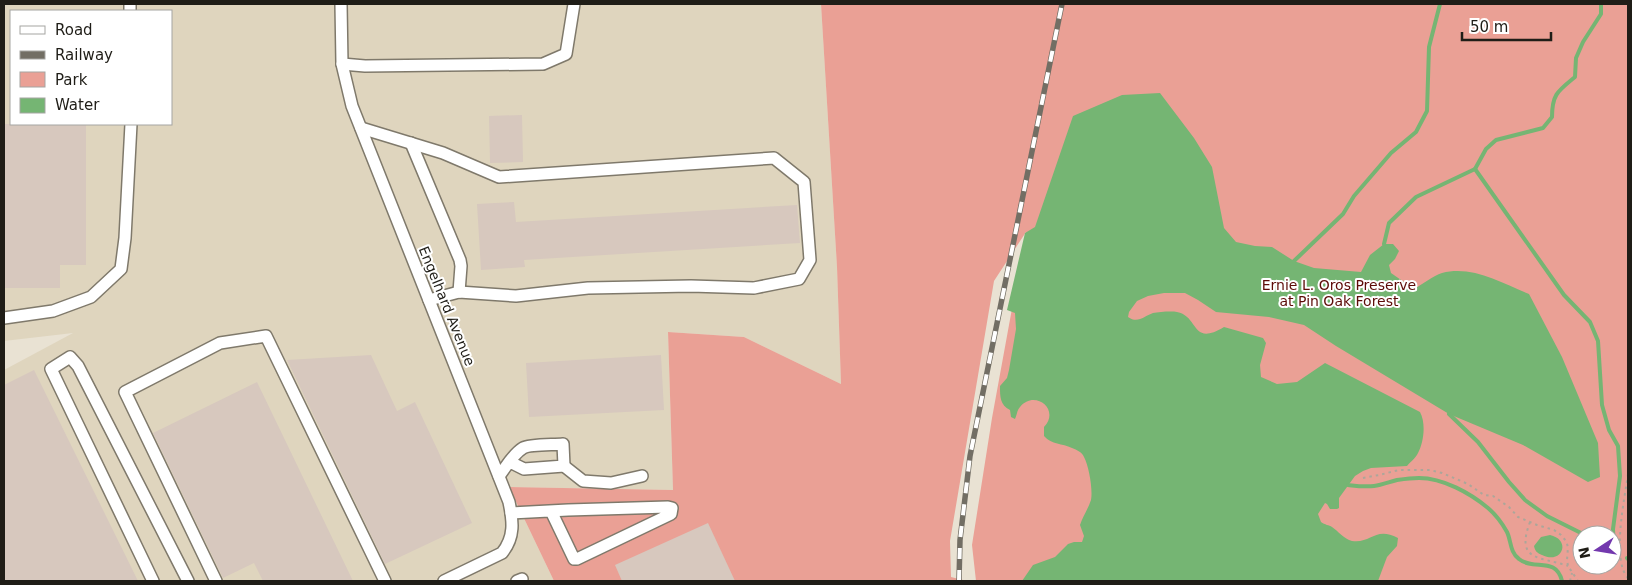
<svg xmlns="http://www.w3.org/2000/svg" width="1632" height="585" viewBox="0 0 1632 585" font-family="'DejaVu Sans',sans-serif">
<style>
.built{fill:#dfd5be;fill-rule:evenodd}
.green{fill:#eaa095;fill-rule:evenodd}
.water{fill:#75b573}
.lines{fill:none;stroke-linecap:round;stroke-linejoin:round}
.stream{stroke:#75b573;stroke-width:4}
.building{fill:#d7c8be}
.minor-casing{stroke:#7f796b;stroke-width:14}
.path{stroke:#aca69a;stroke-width:2;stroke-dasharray:2.5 4;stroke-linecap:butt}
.minor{stroke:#fff;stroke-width:11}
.rail-casing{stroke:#726e64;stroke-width:5.5}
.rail{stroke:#fff;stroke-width:4;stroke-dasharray:11;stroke-linecap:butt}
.labels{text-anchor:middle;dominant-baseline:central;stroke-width:4;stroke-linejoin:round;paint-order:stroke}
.park-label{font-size:14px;fill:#5d0b07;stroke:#fff}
.street-label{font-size:14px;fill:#1f1d17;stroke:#fff}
</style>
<rect width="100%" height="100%" fill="#e9e2d3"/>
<path class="built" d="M4,4H821L837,267L841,384L744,337L668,332L673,490L509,487L554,581H4V370L73,333L4,341ZM11,11H171V124H11Z"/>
<path class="green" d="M821,4H1628V581H976L972,545L992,418L1026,232L994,281L950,541L951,577L967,581H554L509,487L673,490L668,332L744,337L841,384L837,267ZM1582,535H1612V565H1582Z"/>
<g class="water">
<path d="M1160,93L1194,138L1212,167L1224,228L1236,242L1255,246L1272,247L1294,261L1314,268L1361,272L1370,255L1384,244H1393L1399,251L1395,259L1389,265L1391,273L1414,289C1423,284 1433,276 1442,273C1472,265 1502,283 1529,294L1562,357L1598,443L1600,477L1588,482L1523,445L1449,414L1336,346L1304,325L1269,317L1216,312L1198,300L1185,293H1164L1148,296L1137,301L1129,312L1128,317C1138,324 1144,316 1153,313C1159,312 1171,311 1177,312C1199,316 1191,347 1224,327L1263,338L1266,343L1260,365L1261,377L1277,384L1297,382L1325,363L1420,412C1426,423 1424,442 1418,453C1416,458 1410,462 1407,466L1371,468L1363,471L1355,476L1339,498V508L1337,509H1330L1327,504L1325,503L1318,514L1321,522C1325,525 1329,525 1332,527C1338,531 1344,539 1352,541C1371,544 1375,526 1398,538L1397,546L1387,557L1378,581H1022L1033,565L1055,557L1068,544L1074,542H1082L1084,536L1080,525C1083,516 1088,509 1091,500C1093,490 1089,466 1084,457C1082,452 1077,450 1072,448C1062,443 1052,445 1044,436V427C1061,409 1034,389 1020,407C1017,410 1017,415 1015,419L1011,417L1010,410C1000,405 1000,397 1000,386L1007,378L1009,370L1016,329L1015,313L1007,310L1025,233L1035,227L1073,116L1122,95Z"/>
<path d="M1550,535C1572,540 1562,565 1542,555C1537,553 1535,551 1534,546L1541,537Z"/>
</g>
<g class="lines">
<g class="stream">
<path d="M1475,169L1564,295L1590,322L1598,341L1602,405L1609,430L1618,446L1620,476L1613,529L1614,550"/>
<path d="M1384,244L1389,223L1416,197L1475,169L1486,149L1496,140L1543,128L1552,117C1552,94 1558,91 1575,77L1576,58L1583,42L1601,14V4"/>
<path d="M1294,261L1343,214L1354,196L1391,153L1416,132L1427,111L1429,47L1440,4"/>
<path d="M1449,414L1478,442L1509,482L1525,500L1547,516L1585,535"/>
<path d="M1348,485C1357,486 1365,487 1374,486C1382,485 1389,482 1397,480C1404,479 1412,478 1419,478C1443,478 1470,493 1488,508C1495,514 1502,523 1507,532C1511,540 1510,553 1519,559C1534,571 1556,556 1562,581"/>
<path d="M1627,558L1628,559"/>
</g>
</g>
<g class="building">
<path d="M522,115L523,162L490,163L489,116Z"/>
<path d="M4,124H86V265H60V288H4Z"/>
<path d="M514,202L516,222L797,205L800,243L524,260L525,267L481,270L477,204Z"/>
<path d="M371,355L397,411L415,402L472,523L385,564L287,360Z"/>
<path d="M661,355L664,410L529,417L526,363Z"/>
<path d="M34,370L138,581H4V385Z"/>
<path d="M257,382L353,581H263L254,563L223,578L153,433Z"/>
<path d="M708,523L735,581H622L615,565Z"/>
</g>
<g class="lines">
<g class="minor-casing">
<g id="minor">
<path d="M341,4L342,64L352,106L509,502C513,521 515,537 502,553L444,581"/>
<path d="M130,11V4"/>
<path d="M342,64L365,66L543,64L566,54L574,4"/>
<path d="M361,128L443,153L499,177L774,158L804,182L810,260L799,279L754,288L691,286L588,288L516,296L459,292L429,300"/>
<path d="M411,143L460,260L461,266L459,292"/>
<path d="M4,318L53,311L91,297L121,269L125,238L131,124"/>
<path d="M564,466L583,481L611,483L642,476"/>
<path d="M499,476C506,467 513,454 523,448C530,444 553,445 563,444L564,466L524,469L510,462"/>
<path d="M511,513L568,510L668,507L672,508L671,514L577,559H574L551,511"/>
<path d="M153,581L51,369L70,357L78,366L188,581"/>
<path d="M216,581L125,392L220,343L266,336L385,581"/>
<path d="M517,581L522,579"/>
</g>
</g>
<g class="path">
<path d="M1628,474C1625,497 1611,560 1628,578"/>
<path d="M1363,478L1379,475L1399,470H1430L1442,473L1468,484L1484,495L1493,496L1509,507L1518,517L1537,525L1554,530L1561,535L1566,541L1568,547L1567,560L1568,566L1578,581"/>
<path d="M1530,522C1515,562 1540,556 1568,566"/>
<path d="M1570,581L1572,573"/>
</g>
<use href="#minor" class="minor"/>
<g class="rail-casing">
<path id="rail" d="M959,581L960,540L970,456L1062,4"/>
</g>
<use href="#rail" class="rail"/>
</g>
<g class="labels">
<g class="park-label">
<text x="1339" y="285">Ernie L. Oros Preserve<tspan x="1339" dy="16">at Pin Oak Forest</tspan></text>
</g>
<g class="street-label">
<text transform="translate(447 306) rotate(68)">Engelhard Avenue</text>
</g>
</g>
<rect width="1632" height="585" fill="none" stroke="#1f1d17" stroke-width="10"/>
<rect x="10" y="10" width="162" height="115" fill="#ffffff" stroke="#a5a5a2"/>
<rect x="20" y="26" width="25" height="8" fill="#ffffff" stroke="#a5a5a2"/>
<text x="55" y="35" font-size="15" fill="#1f1d17">Road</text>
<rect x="20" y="51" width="25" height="8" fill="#726e64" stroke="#a5a5a2"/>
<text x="55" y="60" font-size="15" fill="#1f1d17">Railway</text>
<rect x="20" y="72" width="25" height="15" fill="#eaa095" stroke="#a5a5a2"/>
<text x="55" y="85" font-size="15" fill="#1f1d17">Park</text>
<rect x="20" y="98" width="25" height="15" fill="#75b573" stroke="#a5a5a2"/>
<text x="55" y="110" font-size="15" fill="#1f1d17">Water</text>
<g transform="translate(1597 550) rotate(258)"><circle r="24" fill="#ffffff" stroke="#a5a5a2"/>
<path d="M0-4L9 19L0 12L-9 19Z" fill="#7338ae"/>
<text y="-8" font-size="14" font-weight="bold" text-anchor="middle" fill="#1f1d17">N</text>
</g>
<path d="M1462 32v8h89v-8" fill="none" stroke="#1f1d17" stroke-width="2.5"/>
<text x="1470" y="32" font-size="15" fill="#1f1d17" stroke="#ffffff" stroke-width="4" paint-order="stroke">50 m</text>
</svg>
